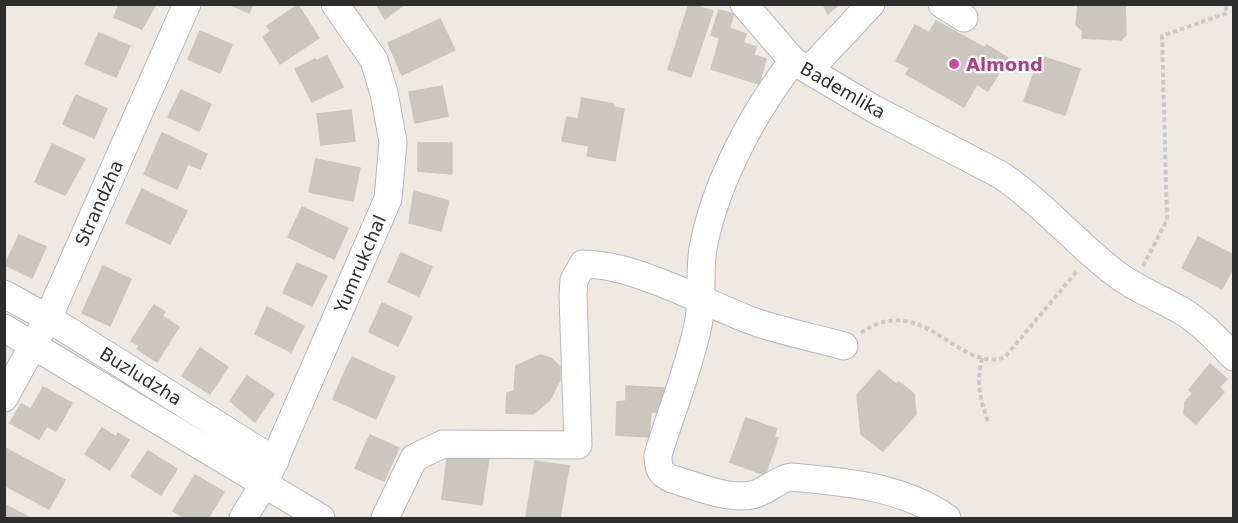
<svg xmlns="http://www.w3.org/2000/svg" width="1238" height="523" viewBox="0 0 1238 523" font-family="'DejaVu Sans',sans-serif">
<style>
.building{fill:#cbc7bf;stroke:#cbc5ba;stroke-width:1.5}
.lines{fill:none;stroke-linecap:round;stroke-linejoin:round}
.minor-casing{stroke:#b4b7c1;stroke-width:29}
.path{stroke:#c9c9c9;stroke-width:4;stroke-dasharray:4.5 3;stroke-linecap:butt}
.minor{stroke:#fff;stroke-width:27}
.hotel-dot{fill:#d1479c;stroke:#fff;stroke-width:2}
.labels{text-anchor:middle;dominant-baseline:central;stroke-width:4.5;stroke-linejoin:round;paint-order:stroke}
.hotel-label{font-size:18px;font-weight:bold;fill:#b23c85;stroke:#fff;text-anchor:start}
.street-label{font-size:18px;fill:#2e2e2e;stroke:#fff}
</style>
<rect width="100%" height="100%" fill="#efe9e1"/>
<g class="building">
<path d="M119,4H156L142,29L114,17Z"/>
<path d="M229,4H253L249,13Z"/>
<path d="M376,4H405L385,19Z"/>
<path d="M689,4L713,11L691,77L668,69Z"/>
<path d="M823,4H839L828,14Z"/>
<path d="M1078,4H1125L1126,35L1121,40L1082,38L1083,31L1076,25Z"/>
<path d="M298,5L319,38L280,64L263,37L271,31L267,26Z"/>
<path d="M719,10L734,14L729,28L746,34L743,43L756,47L754,55L766,59L759,84L711,69L720,38L711,35Z"/>
<path d="M440,19L455,50L402,75L388,43Z"/>
<path d="M936,21L985,48L987,45L1008,58L988,91L977,84L964,107L906,74L910,68L896,61L915,25L929,33Z"/>
<path d="M200,31L232,45L220,73L188,59Z"/>
<path d="M99,33L130,46L116,77L85,64Z"/>
<path d="M327,56L343,87L312,102L295,69L315,59L316,61Z"/>
<path d="M1044,57L1080,69L1065,115L1024,101L1036,67Z"/>
<path d="M442,86L448,116L415,123L409,92Z"/>
<path d="M181,90L211,104L199,131L168,117Z"/>
<path d="M76,95L107,109L94,138L63,124Z"/>
<path d="M582,98L613,104L614,107L624,109L615,161L587,156L589,146L562,141L567,117L578,119Z"/>
<path d="M351,110L355,141L321,145L317,114Z"/>
<path d="M162,133L207,154L200,169L188,164L177,189L144,174Z"/>
<path d="M418,143H452V174L418,171Z"/>
<path d="M52,144L85,159L65,195L35,182Z"/>
<path d="M316,159L360,168L353,201L309,192Z"/>
<path d="M142,189L187,211L170,244L126,223Z"/>
<path d="M414,191L449,201L441,231L409,223Z"/>
<path d="M302,207L348,228L334,259L288,237Z"/>
<path d="M19,235L46,247L32,278L5,265Z"/>
<path d="M1198,237L1234,255V266L1222,289L1182,268Z"/>
<path d="M401,253L432,267L419,296L388,282Z"/>
<path d="M297,263L327,276L312,306L283,293Z"/>
<path d="M103,266L131,279L110,326L82,313Z"/>
<path d="M382,303L412,317L398,346L369,332Z"/>
<path d="M154,305L165,312L162,316L179,327L157,362L137,349L140,346L131,341Z"/>
<path d="M267,307L304,326L291,352L255,334Z"/>
<path d="M200,348L228,367L210,394L182,376Z"/>
<path d="M540,355L551,358L560,367V380L550,400L533,414L506,413L507,393L514,391L516,366Z"/>
<path d="M352,357L395,377L386,396L343,376Z"/>
<path d="M1210,364L1227,379L1219,387L1224,392L1196,424L1184,414L1185,402L1193,393L1189,390Z"/>
<path d="M879,370L896,384L899,382L914,394L916,414L883,451L861,434L857,395Z"/>
<path d="M247,376L274,394L255,422L230,401Z"/>
<path d="M343,376L386,396L376,419L333,399Z"/>
<path d="M626,386L664,388L662,412H651L649,437L616,435L617,402L626,401Z"/>
<path d="M43,387L72,403L56,431L47,426L39,439L10,423L21,404L31,409Z"/>
<path d="M746,418L777,429L774,437L778,438L765,475L730,462Z"/>
<path d="M102,428L116,437L118,433L129,440L110,470L85,454Z"/>
<path d="M370,435L399,448L384,481L355,468Z"/>
<path d="M5,448L65,480L49,509L4,485Z"/>
<path d="M148,451L177,469L161,495L131,476Z"/>
<path d="M448,451L489,457L482,505L442,499Z"/>
<path d="M535,461L569,466L560,518L526,517Z"/>
<path d="M195,475L224,492L208,518H185L173,511Z"/>
<path d="M4,504L30,518H4Z"/>
</g>
<g class="lines">
<g class="minor-casing">
<g id="minor">
<path d="M744,4L793,61L874,109L999,174C1040,201 1072,239 1111,270C1133,288 1158,297 1182,311C1202,323 1218,341 1234,357"/>
<path d="M942,4L964,18"/>
<path d="M793,61C754,111 717,180 704,243C698,270 704,298 698,325C689,369 671,412 658,455C658,468 660,474 672,479C697,486 734,503 758,493C771,488 778,479 791,477C846,482 901,486 947,518"/>
<path d="M809,70L871,4"/>
<path d="M4,294L48,318L275,461"/>
<path d="M4,328L321,518"/>
<path d="M4,398L48,318L187,4"/>
<path d="M243,518L264,484L388,199L393,142L384,93L374,60L335,4"/>
<path d="M385,518L414,458L443,444L578,445L573,296L574,280L583,264C637,264 706,305 758,323C786,332 815,338 844,346"/>
</g>
</g>
<g class="path">
<path d="M1143,266L1167,220L1162,36L1227,13L1225,4"/>
<path d="M861,333C922,289 960,375 1005,357L1078,270"/>
<path d="M982,358C976,384 980,400 989,424"/>
</g>
<use href="#minor" class="minor"/>
</g>
<circle class="hotel-dot" cx="954" cy="64" r="6"/>
<g class="labels">
<g class="hotel-label">
<text x="966" y="64">Almond</text>
</g>
<g class="street-label">
<text transform="translate(843 90) rotate(30)">Bademlika</text>
<text transform="translate(99 203) rotate(-66)">Strandzha</text>
<text transform="translate(360 264) rotate(-67)">Yumrukchal</text>
<text transform="translate(141 376) rotate(32)">Buzludzha</text>
</g>
</g>
<rect width="1238" height="523" fill="none" stroke="#2e2e2e" stroke-width="12"/>
</svg>
